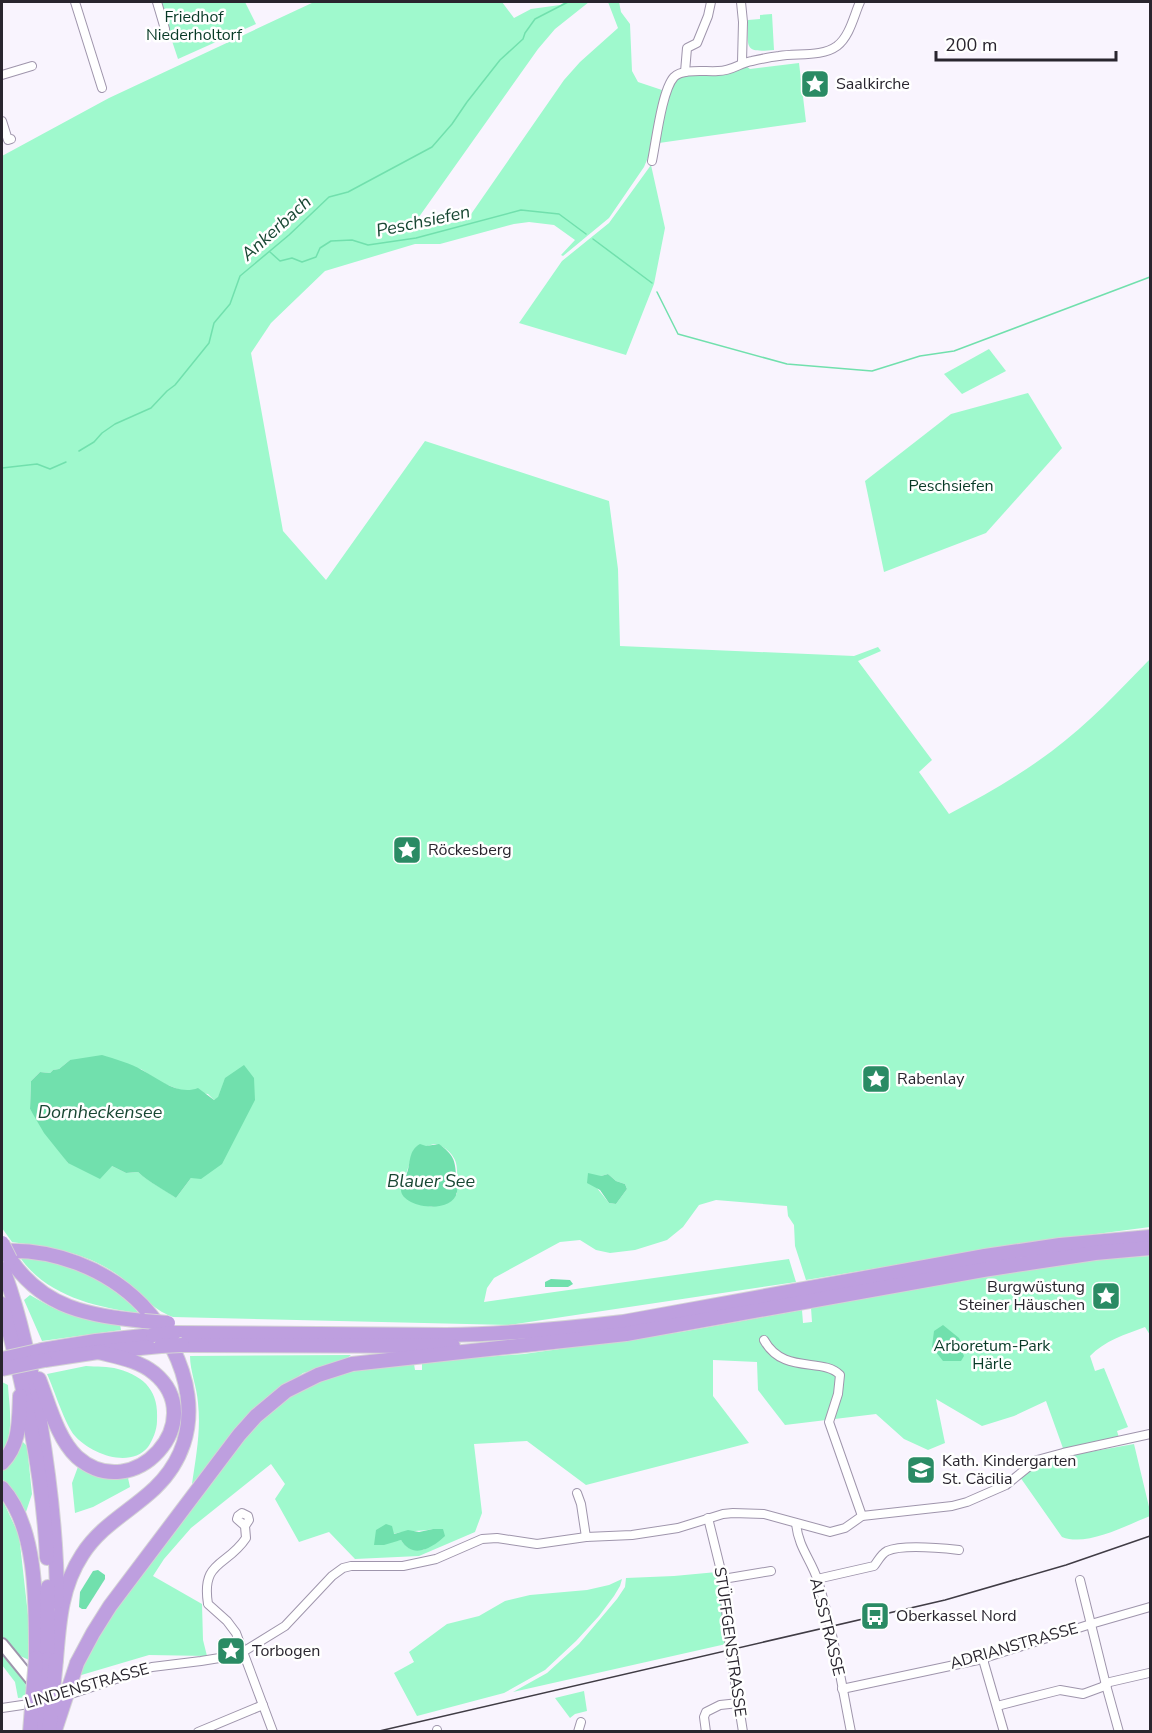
<svg xmlns="http://www.w3.org/2000/svg" width="1152" height="1733" viewBox="0 0 1152 1733" font-family="'Nunito Sans',sans-serif">
<style>
.green{fill:#9ff9cd;fill-rule:evenodd}
.water{fill:#71e0ad}
.lines{fill:none;stroke-linecap:round;stroke-linejoin:round}
.stream{stroke:#71e0ad;stroke-width:1.5}
.street-casing{stroke:#9f95ac;stroke-width:10}
.secondary-casing{stroke:#9f95ac;stroke-width:14}
.highway-casing{stroke:#d4d3d5;stroke-width:16}
.street{stroke:#fff;stroke-width:8}
.secondary{stroke:#fff;stroke-width:10}
.highway{stroke:#be9fdf;stroke-width:14}
.tram{stroke:#403c45;stroke-width:1.5}
.highway-bridge-casing{stroke:#d4d3d5;stroke-width:16;stroke-linecap:butt}
.highway-bridge{stroke:#be9fdf;stroke-width:14}
.labels{text-anchor:middle;dominant-baseline:central;stroke-width:5;stroke-linejoin:round;paint-order:stroke}
.park-label{font-size:16px;fill:#083a27;stroke:#fff}
.poi-label{font-size:16px;fill:#29252e;stroke:#fff;text-anchor:start}
.street-label{font-size:16px;fill:#29252e;stroke:#fff}
.water-label{font-size:18px;font-style:italic;fill:#184733;stroke:#fff}
</style>
<rect width="100%" height="100%" fill="#f9f4fe"/>
<g class="green">
<path d="M159,2H245L256,24L178,59Z"/>
<path d="M314,2H502L514,18L531,9L560,5L565,2H589L555,29L538,49L409,231L467,220L564,80L580,62L618,28L608,2H619L621,12L630,24L632,71L638,82L662,90L649,155L644,167L609,218L563,256L561,255L575,240L554,225L529,222L514,224L440,244H415L325,271L271,323L251,353L283,531L326,580L425,441L609,501L618,569L620,646L854,656L878,647L881,651L858,661L932,760L919,772L949,814C985,795 1020,775 1052,751C1088,724 1119,691 1150,659V1227L1027,1243L806,1280L795,1246L794,1225L788,1216L787,1206L716,1200L699,1205L683,1227L667,1240L635,1250L610,1253L596,1250L580,1240L560,1242L494,1278L487,1288L484,1302L789,1259L796,1282L509,1325L173,1317C151,1309 140,1292 122,1278C88,1252 52,1248 12,1242L2,1228V156L109,98ZM70,1060L141,1069L160,1082L183,1091L208,1094L214,1100L218,1098L225,1078L191,1178L176,1198C163,1188 150,1183 138,1172L126,1173L112,1166L68,1163L30,1109L31,1081L40,1072L50,1073L53,1070L59,1069ZM434,1144C442,1144 454,1154 456,1163C458,1171 457,1185 457,1194L432,1207L413,1202L405,1177L414,1150ZM608,1174L616,1181L625,1184L627,1189L616,1204L609,1203L597,1188L601,1176Z"/>
<path d="M772,14L774,50C743,53 748,48 748,20L760,19V15Z"/>
<path d="M799,63L806,122L659,143L669,89L676,77L735,71L746,66L750,69Z"/>
<path d="M651,165L665,228L654,284L626,355L519,323L562,261L609,223Z"/>
<path d="M989,349L1006,371L962,394L944,374Z"/>
<path d="M1028,393L1062,448L986,533L884,572L865,481L951,414Z"/>
<path d="M19,1256L57,1261L99,1276L134,1307L138,1313C94,1307 45,1295 19,1256Z"/>
<path d="M1150,1256V1335L1145,1327C1126,1334 1104,1341 1090,1356L1095,1371L1104,1368L1128,1427L1117,1431L1120,1441L1064,1451L1046,1401L1014,1416L982,1426L936,1399L945,1443L928,1450L904,1439L876,1414L785,1425L758,1390L757,1362L713,1360V1396L749,1443L586,1485L527,1441L474,1444L482,1513L475,1532L419,1556L355,1559L329,1532L299,1542L275,1499L285,1484L271,1464L191,1528L164,1559L153,1576L202,1604L203,1640L207,1656L149,1655L78,1676L104,1622L248,1432C255,1424 262,1416 270,1409C310,1374 364,1368 414,1364L415,1370H422V1362L524,1354L681,1332L802,1310L803,1323L812,1322L811,1308L890,1292L1074,1261ZM433,1529H442L424,1550C413,1550 407,1550 401,1540L390,1542L393,1534C407,1530 419,1532 433,1529Z"/>
<path d="M30,1295C63,1315 82,1320 120,1324L121,1330L42,1341L24,1300Z"/>
<path d="M351,1355L342,1362L303,1373L263,1402L192,1484C196,1457 201,1430 198,1403C197,1387 190,1371 190,1356Z"/>
<path d="M86,1366C96,1367 108,1366 118,1369C146,1377 159,1392 157,1421C157,1429 153,1440 148,1447C130,1469 91,1454 75,1436C65,1425 54,1389 47,1374Z"/>
<path d="M2,1382L8,1385C9,1406 15,1434 2,1451Z"/>
<path d="M21,1440L27,1446L32,1494L25,1515L2,1478V1470L9,1464Z"/>
<path d="M1134,1444L1150,1511V1516C1127,1525 1087,1547 1062,1537L1020,1477L1039,1461Z"/>
<path d="M79,1464C95,1475 109,1478 128,1478L130,1487L93,1507L75,1513L72,1483Z"/>
<path d="M2,1499L19,1535L29,1624V1660L18,1655L2,1636Z"/>
<path d="M717,1572L726,1644L513,1692L547,1673L579,1644L617,1599L625,1587L626,1578L674,1576Z"/>
<path d="M622,1579L620,1586L614,1596L599,1616L576,1641L545,1670L504,1693L417,1716L394,1673L414,1662L409,1652L447,1624L479,1616L505,1601L530,1595L587,1590L609,1585Z"/>
<path d="M2,1651L25,1678L27,1697L18,1698L15,1682L2,1665Z"/>
<path d="M584,1691L587,1711L575,1714L570,1718L555,1698Z"/>
</g>
<g class="water">
<path d="M102,1055C115,1059 130,1063 142,1070C159,1079 178,1096 198,1088L214,1100L218,1097L225,1078L244,1065L254,1078L255,1100L222,1164L201,1179L191,1178L176,1198C163,1189 150,1183 138,1172L126,1173L112,1166L100,1179L68,1163L44,1133L30,1109L31,1081L40,1072L50,1073L53,1070L59,1069L70,1060Z"/>
<path d="M420,1144L426,1146L439,1144C452,1154 455,1158 456,1174C456,1179 458,1186 457,1192C452,1216 401,1207 401,1190C401,1183 406,1178 407,1173C411,1162 408,1151 420,1144Z"/>
<path d="M588,1173L601,1176L608,1174L616,1181L625,1184L627,1189L616,1204L609,1203L600,1190L587,1183Z"/>
<path d="M551,1279L570,1280L573,1284L568,1287H545V1282Z"/>
<path d="M943,1325L959,1338L962,1344L961,1349L964,1356L961,1361H943L932,1347L934,1331Z"/>
<path d="M386,1524L392,1526L394,1534L408,1530L419,1532L433,1529H443L445,1536C432,1548 413,1560 401,1540L384,1545H374L376,1530Z"/>
<path d="M98,1570L105,1575V1579L86,1609H82L79,1607L80,1592L93,1571Z"/>
</g>
<g class="lines">
<g class="stream">
<path d="M593,239L652,283"/>
<path d="M270,252L280,261L292,258L302,262L316,257L320,248L331,241L352,240L368,245L416,238L521,210L559,214L586,234"/>
<path d="M657,292L678,334L787,364L872,371L920,356L954,351L1150,277"/>
<path d="M79,451L94,442L102,433L115,424L151,408L167,391L175,385L209,343L214,323L230,304L240,276L289,235L329,197L348,192L432,147L452,124L467,102L500,60L523,39L525,33L535,19L568,2"/>
<path d="M2,468L37,464L50,469L66,462"/>
</g>
<g class="street-casing">
<g id="street">
<path d="M75,2L102,88"/>
<path d="M157,2L165,29"/>
<path d="M741,2L743,22L742,62"/>
<path d="M685,72L687,48L697,43L708,16L711,2"/>
<path d="M2,75L32,66"/>
<path d="M2,121L8,140L11,139"/>
<path d="M652,161C656,142 662,90 674,77C683,68 706,72 718,71C733,71 739,63 752,61C761,59 770,57 779,56C798,53 822,57 837,46C850,36 854,15 860,2"/>
<path d="M764,1340C783,1375 823,1357 840,1375L838,1394L829,1422L862,1516"/>
<path d="M577,1493L581,1504L586,1537"/>
<path d="M708,1518L723,1579L730,1649L743,1732"/>
<path d="M796,1524C799,1549 811,1559 818,1581C833,1630 841,1681 851,1732"/>
<path d="M245,1526L237,1519L238,1516L242,1513L248,1516L249,1520L245,1526L246,1538C227,1567 201,1560 208,1604L227,1621L236,1633L273,1732"/>
<path d="M723,1579L771,1571"/>
<path d="M817,1579L874,1566C878,1561 881,1554 887,1551C903,1544 941,1548 959,1550"/>
<path d="M1080,1580L1106,1685L1119,1732"/>
<path d="M984,1657V1663L1004,1732"/>
<path d="M842,1689L978,1660L1091,1624L1150,1607"/>
<path d="M65,1696L152,1667L201,1661L238,1655L285,1626L332,1576L343,1568L351,1566H403L436,1559L482,1539L497,1538L537,1544L586,1537L632,1535L678,1528L723,1514L733,1513L764,1514L830,1532L845,1528L862,1516L952,1506L967,1502L1006,1485L1037,1460L1063,1453L1150,1434"/>
<path d="M997,1706L1060,1690L1083,1694L1102,1687L1110,1682L1149,1673"/>
<path d="M2,1708L36,1703"/>
<path d="M437,1730V1732"/>
<path d="M198,1732L263,1705"/>
<path d="M578,1732L581,1722"/>
<path d="M706,1732L704,1717L706,1712L720,1705L739,1703"/>
</g>
</g>
<g class="secondary-casing">
<path id="secondary" d="M2,1644L37,1687"/>
</g>
<g class="highway-casing">
<g id="highway">
<path d="M2,1251C52,1248 106,1268 142,1305C190,1356 211,1434 155,1488C131,1511 101,1525 82,1555C61,1587 59,1623 56,1660"/>
<path d="M10,1259C44,1309 88,1315 144,1321"/>
<path d="M2,1266C21,1317 31,1367 40,1421C50,1481 57,1541 57,1602"/>
<path d="M2,1304C24,1387 43,1472 47,1558"/>
<path d="M174,1333L446,1335C505,1334 564,1329 623,1322L985,1256L1060,1245L1150,1237"/>
<path d="M182,1345L453,1346"/>
<path d="M42,1350L96,1341L153,1335"/>
<path d="M45,1360L98,1352L161,1346"/>
<path d="M39,1379C49,1404 57,1438 77,1457C134,1507 211,1420 154,1373C138,1360 117,1357 98,1352"/>
<path d="M2,1463C20,1445 19,1421 20,1396"/>
<path d="M2,1488C38,1528 36,1607 36,1658"/>
<path d="M47,1659L48,1587"/>
<path d="M77,1663L93,1633L110,1606L239,1435L256,1416L286,1391L318,1375L352,1364L626,1334L983,1270L1095,1253L1150,1248"/>
</g>
</g>
<use href="#street" class="street"/>
<use href="#secondary" class="secondary"/>
<use href="#highway" class="highway"/>
<path class="tram" d="M375,1732L945,1600L1066,1565L1150,1536"/>
<g class="highway-bridge-casing">
<g id="highway-bridge">
<path d="M2,1243L10,1259"/>
<path d="M144,1321L168,1323"/>
<path d="M153,1335L174,1333"/>
<path d="M161,1346L182,1345"/>
<path d="M2,1359L42,1350"/>
<path d="M2,1369L45,1360"/>
<path d="M39,1725L47,1659"/>
<path d="M55,1730L77,1663"/>
<path d="M30,1732L36,1658"/>
<path d="M49,1732L56,1660"/>
</g>
</g>
<use href="#highway-bridge" class="highway-bridge"/>
</g>
<defs>
<g id="sight-square" transform="scale(1.5)"><rect x="-9" y="-9" width="18" height="18" rx="4" fill="#2a8b64" stroke="#fff"/><path d="M0-6L1.8-2.2L6-1.7L2.9 1.2L3.7 5.4L0 3.3L-3.7 5.4L-2.9 1.2L-6-1.7L-1.8-2.2Z" fill="#fff"/></g>
<g id="school-square" transform="scale(1.5)"><rect x="-9" y="-9" width="18" height="18" rx="4" fill="#2a8b64" stroke="#fff"/><path d="M0-5L7-2L0 1L-7-2ZM-4 1L0 2.5L4 1V4Q0 6-4 4Z" fill="#fff"/></g>
<g id="bus-square" transform="scale(1.5)"><rect x="-9" y="-9" width="18" height="18" rx="4" fill="#2a8b64" stroke="#fff"/><path d="M-5-6H5V4H4V6H2V4H-2V6H-4V4H-5ZM-3.5-4V0h7V-4ZM-3.5 1.2v1.5H-2V1.2ZM2 1.2v1.5H3.5V1.2Z" fill="#fff"/></g>
</defs>
<g fill-rule="evenodd">
<use href="#sight-square" x="815" y="84"/>
<use href="#sight-square" x="407" y="850"/>
<use href="#sight-square" x="876" y="1079"/>
<use href="#sight-square" x="1106" y="1296"/>
<use href="#school-square" x="921" y="1470"/>
<use href="#bus-square" x="875" y="1616"/>
<use href="#sight-square" x="231" y="1651"/>
</g>
<g class="labels">
<g class="park-label">
<text x="194" y="17">Friedhof<tspan x="194" dy="18">Niederholtorf</tspan></text>
<text x="951" y="486">Peschsiefen</text>
<text x="992" y="1346">Arboretum-Park<tspan x="992" dy="18">Härle</tspan></text>
</g>
<g class="poi-label">
<text x="836" y="84">Saalkirche</text>
<text x="428" y="850">Röckesberg</text>
<text x="897" y="1079">Rabenlay</text>
<text x="1085" y="1287" text-anchor="end">Burgwüstung<tspan x="1085" dy="18">Steiner Häuschen</tspan></text>
<text x="942" y="1461">Kath. Kindergarten<tspan x="942" dy="18">St. Cäcilia</tspan></text>
<text x="896" y="1616">Oberkassel Nord</text>
<text x="252" y="1651">Torbogen</text>
</g>
<g class="street-label">
<text transform="translate(827 1627) rotate(76)">ALSSTRASSE</text>
<text transform="translate(730 1642) rotate(82)">STÜFFGENSTRASSE</text>
<text transform="translate(1014 1646) rotate(-16)">ADRIANSTRASSE</text>
<text transform="translate(87 1686) rotate(-16)">LINDENSTRASSE</text>
</g>
<g class="water-label">
<text transform="translate(423 221) rotate(-12)">Peschsiefen</text>
<text transform="translate(276 228) rotate(-42)">Ankerbach</text>
<text x="100" y="1112">Dornheckensee</text>
<text x="431" y="1181">Blauer See</text>
</g>
</g>
<rect width="1152" height="1733" fill="none" stroke="#29252e" stroke-width="6"/>
<path d="M936 51v9h180v-9" fill="none" stroke="#29252e" stroke-width="3"/>
<text x="945" y="51" font-size="18" fill="#29252e" stroke="#ffffff" stroke-width="4.5" paint-order="stroke">200 m</text>
</svg>
